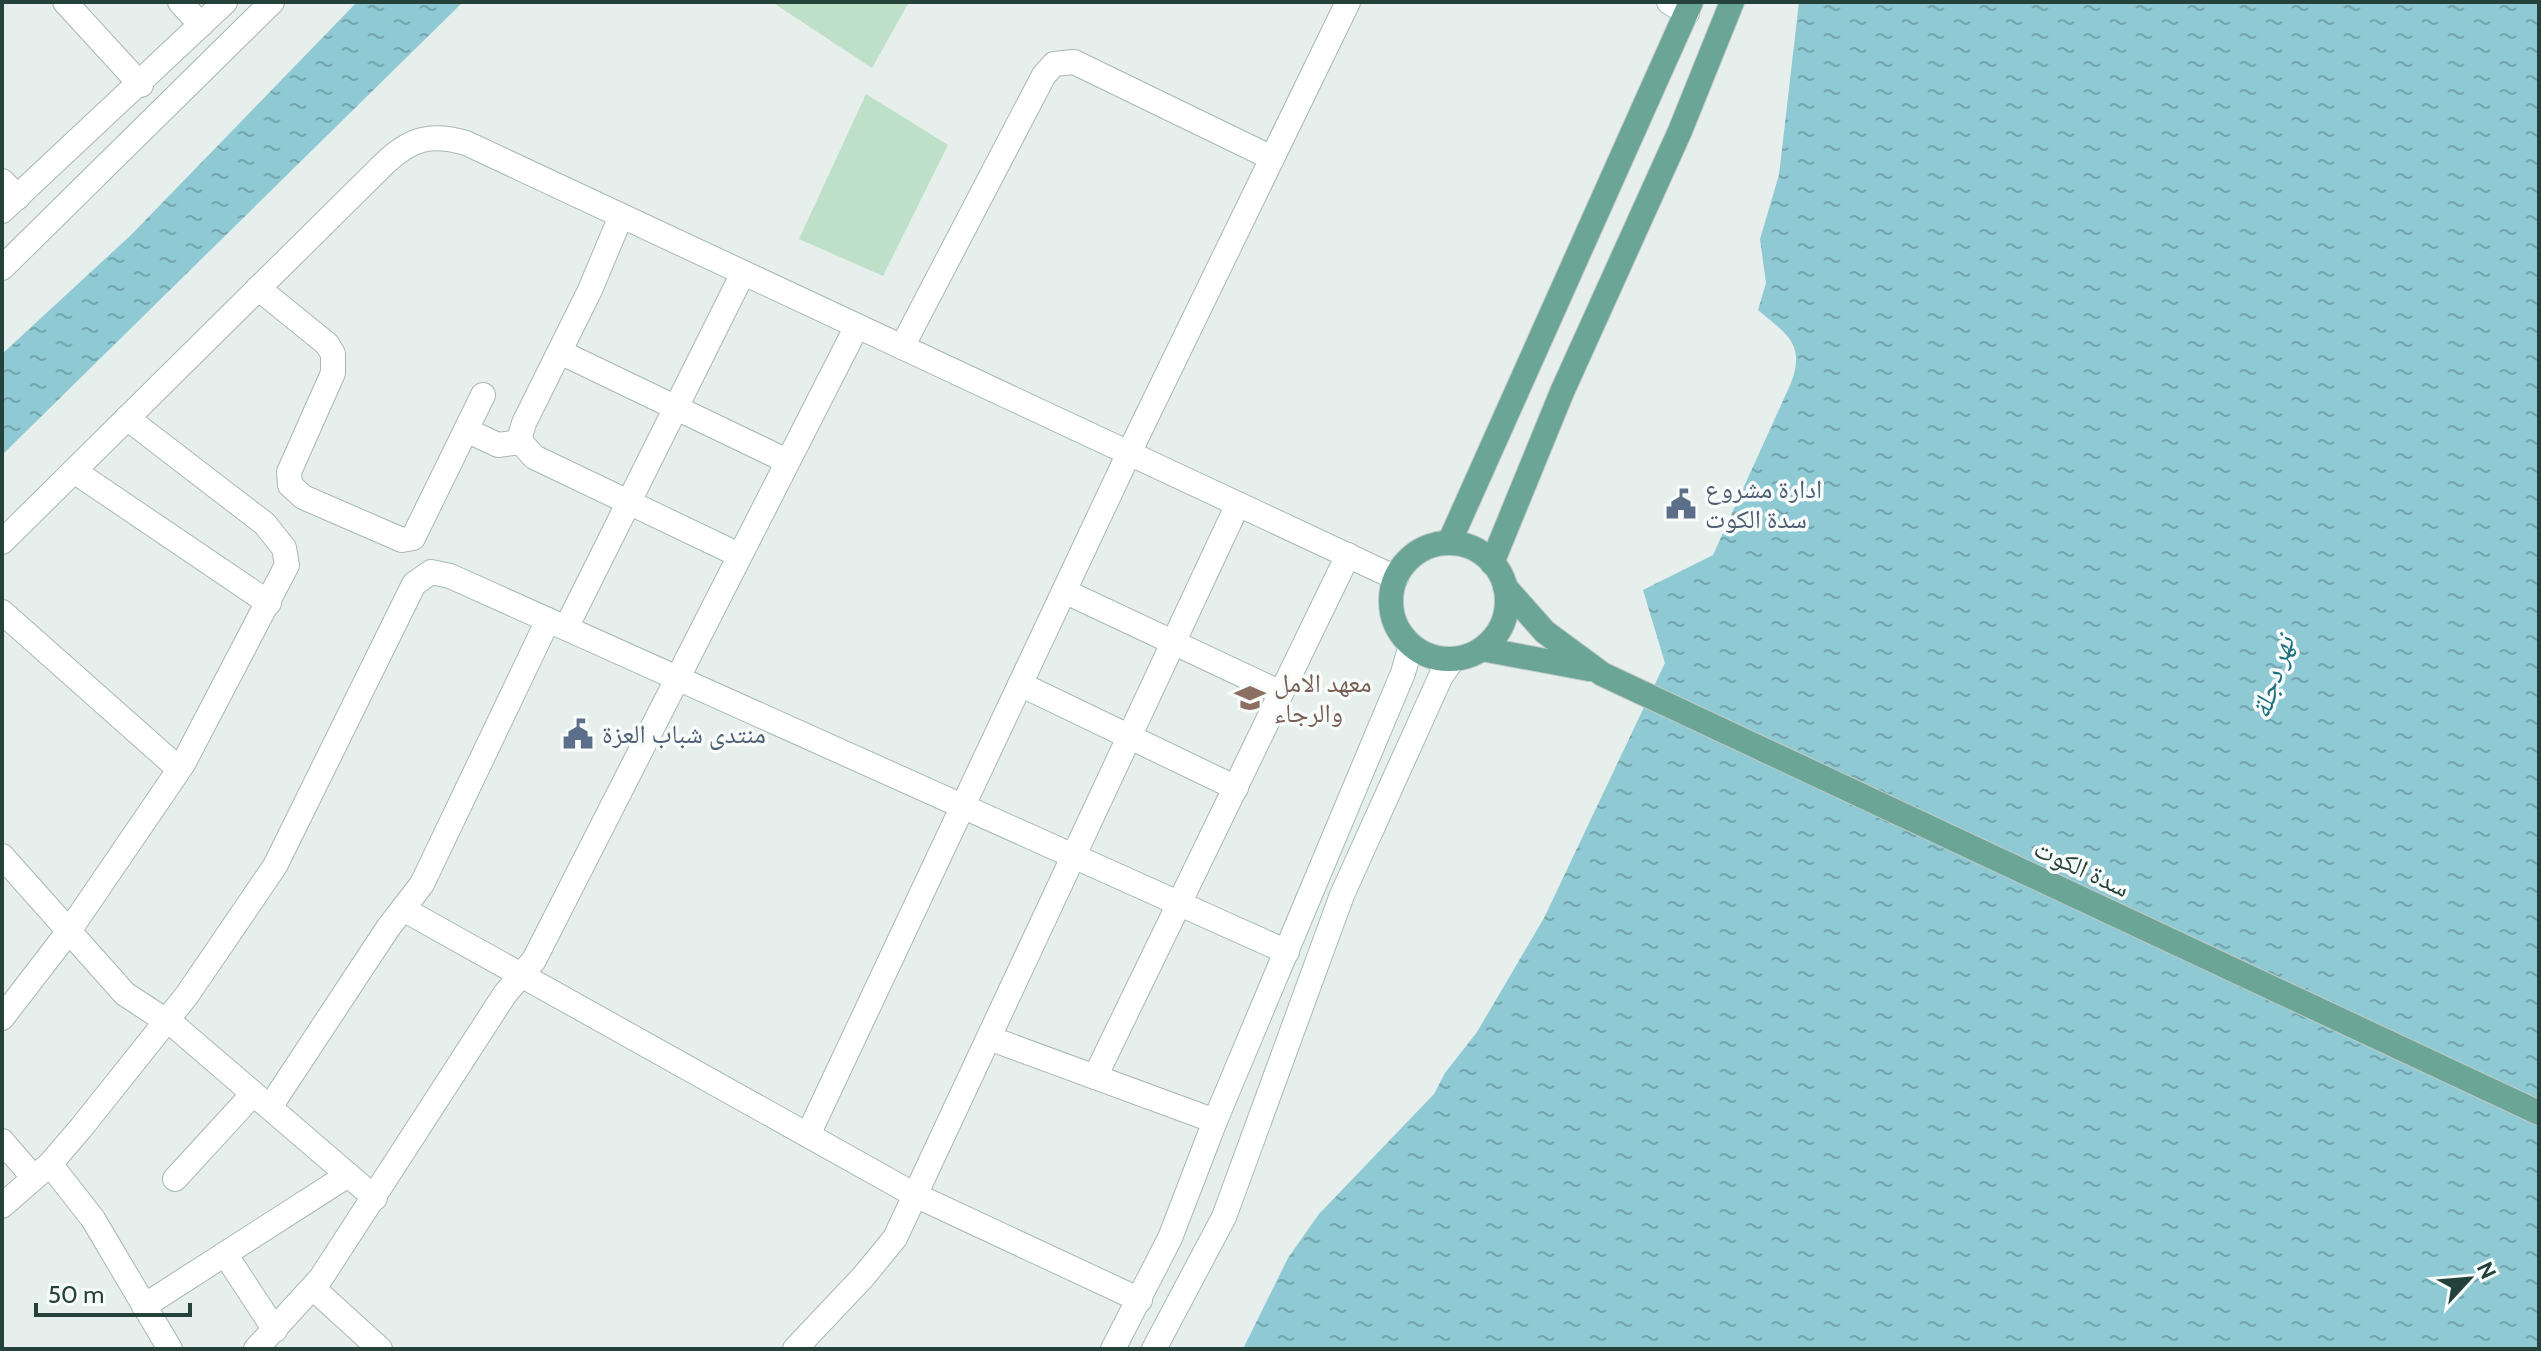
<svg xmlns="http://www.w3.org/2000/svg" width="2541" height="1351" viewBox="0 0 2541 1351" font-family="Cabin,'Noto Naskh Arabic',sans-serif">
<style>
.pitch{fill:#bfe0c8}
.water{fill:url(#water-ripples)}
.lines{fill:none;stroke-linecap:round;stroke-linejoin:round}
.minor-casing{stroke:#a8b8b2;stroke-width:26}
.tertiary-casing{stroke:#a8b8b2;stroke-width:26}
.secondary-casing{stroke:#a4bbb3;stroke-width:26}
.primary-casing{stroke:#c2cac8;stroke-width:26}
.minor{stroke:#fff;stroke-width:24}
.tertiary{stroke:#fff;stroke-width:24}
.secondary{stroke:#fff;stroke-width:24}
.primary{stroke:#6aa596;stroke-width:24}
.labels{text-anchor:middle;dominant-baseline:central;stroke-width:7;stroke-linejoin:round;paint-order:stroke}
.service-label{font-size:26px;fill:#4e5e75;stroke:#f7fbf9;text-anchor:start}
.education-label{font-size:26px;fill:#785e54;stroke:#f7fbf9;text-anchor:start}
.street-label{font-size:26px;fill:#24423a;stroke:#f7fbf9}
.water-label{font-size:28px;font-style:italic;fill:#1c6f80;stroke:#f7fbf9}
</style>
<defs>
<pattern id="water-ripples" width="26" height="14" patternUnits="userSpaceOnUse" patternTransform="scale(2)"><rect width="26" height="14" fill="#8ec9d4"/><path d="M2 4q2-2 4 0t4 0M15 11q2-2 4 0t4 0" fill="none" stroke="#74a5ad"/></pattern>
</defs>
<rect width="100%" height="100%" fill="#e6efeb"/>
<g class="pitch">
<path d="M772,2H909L872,68Z"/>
<path d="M866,94L948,145L883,276L799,239Z"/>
</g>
<g class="water">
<path d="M357,2H463L2,455V354L131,235Z"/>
<path d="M1799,2H2539V1349H1243L1288,1258L1319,1214L1434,1094L1445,1073L1477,1032L1544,918L1665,663L1643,590L1713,555L1791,383C1806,343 1786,334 1758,310L1766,283L1760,239L1779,175Z"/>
</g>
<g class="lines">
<g class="minor-casing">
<g id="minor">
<path d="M65,2L141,85"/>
<path d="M180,2L201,25"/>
<path d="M1669,2L1687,13"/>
<path d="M2,181L18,197"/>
<path d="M621,216L590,290L524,423L519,440L534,457L739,555"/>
<path d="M258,288L327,344L333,354V373L289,472L290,485L303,497L402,540L413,538L483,395"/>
<path d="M902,347L1044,75L1054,64L1074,62L1272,158"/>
<path d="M560,352L787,461"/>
<path d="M466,430L498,445L521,442"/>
<path d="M74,471L269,603"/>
<path d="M1064,591L1281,693"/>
<path d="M2,612L179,769"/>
<path d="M566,628L743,273"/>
<path d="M1020,684L1236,788"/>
<path d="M2,856L125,994L177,1028L375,1198"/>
<path d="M403,909L915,1195L1140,1300"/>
<path d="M2,1018L69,931L183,764L287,565L284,548L265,524L127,418"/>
<path d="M989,1038L1215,1121"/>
<path d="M1095,1077L1348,555"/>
<path d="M270,1107L388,928L422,884L548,620"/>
<path d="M808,1135L1129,453L1348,2"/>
<path d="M2,1141L34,1178"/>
<path d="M50,1164L93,1219L170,1349"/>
<path d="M175,1179L252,1095"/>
<path d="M2,1206L50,1164L81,1128L187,995L275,866L414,584L431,572L450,576L1287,952"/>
<path d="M225,1254L275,1330"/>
<path d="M313,1288L380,1349"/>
<path d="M144,1306L348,1175"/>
<path d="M256,1349L321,1278L505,994L534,960L857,326"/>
<path d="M795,1349L863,1277L895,1238L1238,504"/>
</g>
</g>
<g class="tertiary-casing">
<g id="tertiary">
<path d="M2,211L225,2"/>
<path d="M2,268L272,2"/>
<path d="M2,542L385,163C411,138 432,133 466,143L1396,578"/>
</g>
</g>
<g class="secondary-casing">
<g id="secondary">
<path d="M1113,1349L1170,1238L1215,1121L1403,673L1411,645"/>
<path d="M1154,1349L1224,1217L1342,895L1441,676L1453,659"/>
</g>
</g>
<g class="primary-casing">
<g id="primary">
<path d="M1449,543L1691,2"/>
<circle cx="1449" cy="601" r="58"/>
<path d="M1492,563L1562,392L1680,131L1732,2"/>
<path d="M1505,587L1545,632L1602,674L2539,1113"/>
<path d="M1482,649L1589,669"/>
</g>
</g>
<use href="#minor" class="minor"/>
<use href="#tertiary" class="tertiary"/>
<use href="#secondary" class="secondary"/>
<use href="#primary" class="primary"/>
</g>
<defs>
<g id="civic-bare" transform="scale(2.4)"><path d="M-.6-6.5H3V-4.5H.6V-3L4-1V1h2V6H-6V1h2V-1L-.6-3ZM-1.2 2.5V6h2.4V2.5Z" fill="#5c6f8a" stroke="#f7fbf9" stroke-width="2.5" paint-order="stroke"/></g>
<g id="university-bare" transform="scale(2.4)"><path d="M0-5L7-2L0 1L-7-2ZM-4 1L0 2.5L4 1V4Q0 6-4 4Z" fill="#8d6e63" stroke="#f7fbf9" stroke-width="2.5" paint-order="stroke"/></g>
</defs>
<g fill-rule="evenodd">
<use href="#civic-bare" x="1681" y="504"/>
<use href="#university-bare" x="1250" y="698"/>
<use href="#civic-bare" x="578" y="734"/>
</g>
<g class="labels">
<g class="service-label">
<text x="1705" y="489">ادارة مشروع<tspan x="1705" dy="30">سدة الكوت</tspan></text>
<text x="602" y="734">منتدى شباب العزة</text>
</g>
<g class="education-label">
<text x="1274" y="683">معهد الامل<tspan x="1274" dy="30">والرجاء</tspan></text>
</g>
<g class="street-label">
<text transform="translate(2082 868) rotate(25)">سدة الكوت</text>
</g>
<g class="water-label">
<text transform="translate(2272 677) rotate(-72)">نهر دجلة</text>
</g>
</g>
<rect width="2541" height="1351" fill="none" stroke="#24423a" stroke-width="8"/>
<g transform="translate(2469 1279) rotate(64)" stroke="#f7fbf9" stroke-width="6" paint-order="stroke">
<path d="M0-6L14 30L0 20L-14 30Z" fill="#24423a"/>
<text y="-12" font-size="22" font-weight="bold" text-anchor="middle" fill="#24423a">N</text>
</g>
<path d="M36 1303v12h154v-12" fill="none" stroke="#24423a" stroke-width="4"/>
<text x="48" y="1303" font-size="24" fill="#24423a" stroke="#f7fbf9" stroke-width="6" paint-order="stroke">50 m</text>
</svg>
